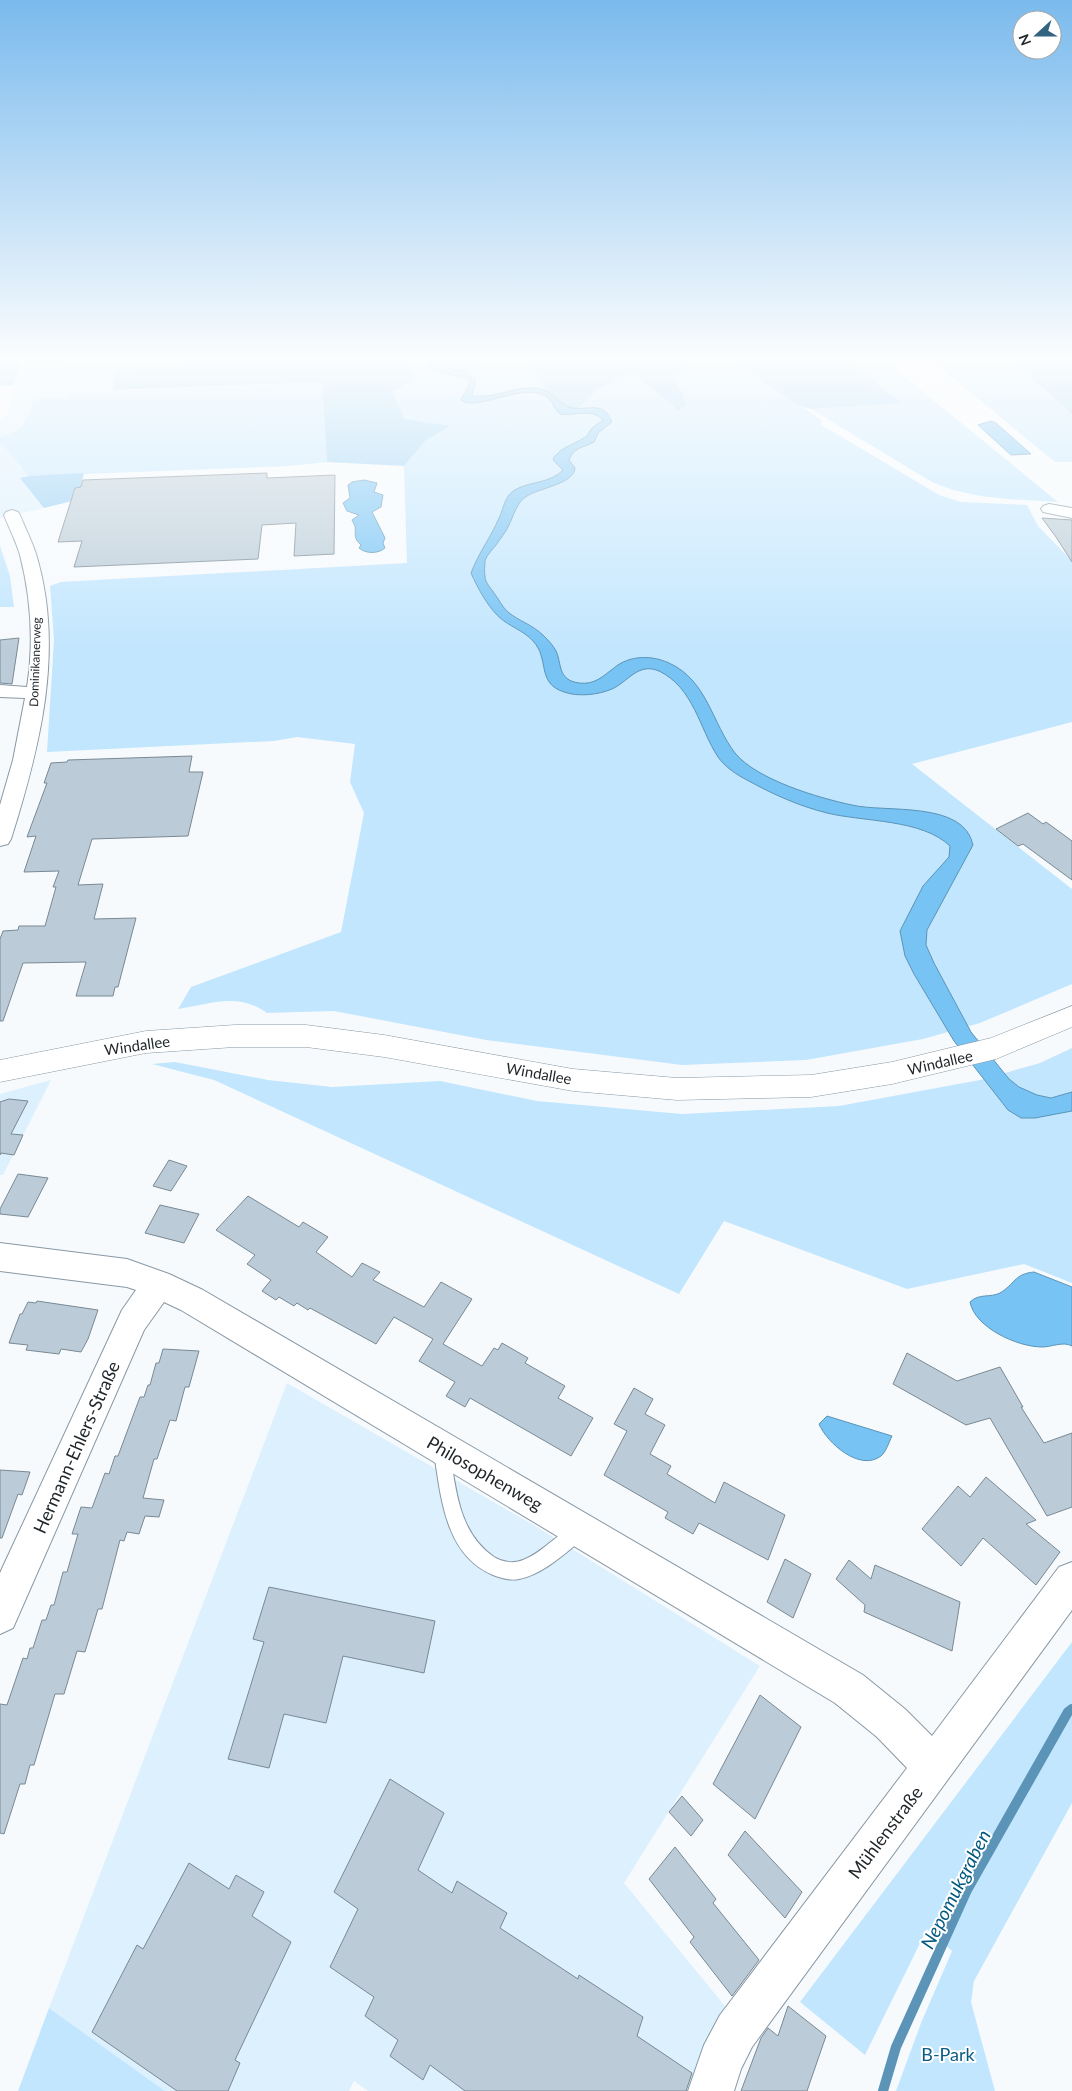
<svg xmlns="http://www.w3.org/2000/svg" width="1072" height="2091" viewBox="0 0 1072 2091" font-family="Lato,sans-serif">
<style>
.built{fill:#dcf0fe}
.green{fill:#c2e6fe}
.forest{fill:#97cff4}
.water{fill:#76c3f4;stroke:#5c94b7}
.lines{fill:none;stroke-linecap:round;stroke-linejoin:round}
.stream{stroke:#5c94b7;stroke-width:10}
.building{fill:#bbccd8;stroke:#798994}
.lane-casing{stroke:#8898a4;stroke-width:2}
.street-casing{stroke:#8898a4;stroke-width:2}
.secondary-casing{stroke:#8898a4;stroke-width:1}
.lane{fill:#fff;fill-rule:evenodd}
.street{fill:#fff;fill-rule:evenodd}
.secondary{fill:#fff;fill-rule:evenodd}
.labels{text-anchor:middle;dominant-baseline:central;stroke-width:4;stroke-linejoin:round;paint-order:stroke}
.far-street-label{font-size:12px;fill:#1f2529;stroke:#fff}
.street-label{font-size:15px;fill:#1f2529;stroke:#fff}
.near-street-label{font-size:18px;fill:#1f2529;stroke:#fff}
.near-park-label{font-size:18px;fill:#0b5c84;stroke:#fff}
.near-water-label{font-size:19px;font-style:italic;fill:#045981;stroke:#fff}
</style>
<rect width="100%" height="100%" fill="#f7fafd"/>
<g class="built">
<path d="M21,360H68L64,371H115L113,389L327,462L287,466L29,476L21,479L44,508L0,518V421L7,415Z"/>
<path d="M51,1080L3,1175H0V1094Z"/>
<path d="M287,1383L537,1527L760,1666L624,1883L725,2006L711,2033L694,2091H368L354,2081L349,2091H165L49,2008Z"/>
</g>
<g class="green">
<path d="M68,360H226V363L115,371H64Z"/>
<path d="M408,360H436L464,372L484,360H529L548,394L577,409L599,388L633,373L679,411L687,404L674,380L688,360H731L823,421L820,424L939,495L961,502L1027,505L1038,526L1072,561V722L912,764L1072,889V984L980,1023L923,1039L806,1060L682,1065L486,1040L334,1011L267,1013C238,992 211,1004 178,1009L191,987L341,932L364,813L350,782L355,744L297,737L274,741L47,752L54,640L50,586L61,582L407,563L404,466L425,441L449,426L405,419L392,392L413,379Z"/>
<path d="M847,360H884L1058,502C1015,499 972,500 932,482L811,409L900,403Z"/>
<path d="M931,360H1013L1072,414V462H1055Z"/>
<path d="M322,382L327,462L287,466L29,476L0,442V437C27,431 25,423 34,399L66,398L68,393Z"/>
<path d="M0,546L10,576L14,607H0Z"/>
<path d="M1072,1048V1283L1024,1264L907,1289L724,1221L679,1294L214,1080L152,1064L175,1062L268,1080L332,1087L440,1081L537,1101L682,1114L839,1106L980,1080L1040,1063Z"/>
<path d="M1072,1642V1803L974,1981L971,2002L995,2091H896L921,2023L952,1951L927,1929L865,2055L800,2002Z"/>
<path d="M49,2008L165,2091H18Z"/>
</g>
<g class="forest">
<path d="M0,360H21L14,385L0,386Z"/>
<path d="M226,360H408L413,379L392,392L405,419L450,426L425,441L404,466L327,462L322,382L113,390L115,371L226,363Z"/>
<path d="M436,360H484L464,372L446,368Z"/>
<path d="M529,360H688L675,380L687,404L679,411L633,373L599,388L577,409H568L548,394Z"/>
<path d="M731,360H847L901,403L811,409L800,406Z"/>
<path d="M1013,360H1072V414L1013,361Z"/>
<path d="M84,473L81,487L75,488L72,501L44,508L20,478L29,476Z"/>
</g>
<g class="water">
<path d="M427,360H438L448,368L464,371L476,380L472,395L475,396C496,399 517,384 540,389C554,391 560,406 573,408C590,410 604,401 612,422L598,433L594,442C583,448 574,447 569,460L575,468C574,484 539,488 527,496C516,503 514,515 509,525C506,532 500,539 496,545C493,549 486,556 485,561C485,565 484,572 485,576C485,583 491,588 494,593C499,599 502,607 508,612C519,621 533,625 544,636C548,640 553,645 556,651C562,663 557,680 579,683C595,685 603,676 614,668C629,655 652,655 669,663C707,680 712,723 735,753C757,780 819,798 852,805C885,813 964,800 973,845L927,930L926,945L934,963L971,1032L1009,1079L1019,1087L1037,1095L1051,1098L1072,1092V1111L1035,1118H1021L1008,1110L954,1041L914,974L905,956L900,931L923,886L949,857L950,846C922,819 864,822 827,813C799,806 772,794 747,780C737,775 725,767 718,757C699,728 694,688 659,671C638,662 628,682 612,689C598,695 578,697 564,692C536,683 550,659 533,641C523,630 510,627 499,617C488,607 477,587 471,573C479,552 491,537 499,518C504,508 504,498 513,491C528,481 550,484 563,470L553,460L554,457L561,450L586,437L592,428L603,420C590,407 575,417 560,414C554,409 553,401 545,396C524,384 490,405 467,403L461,400L470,382L467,379L437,371L427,364Z"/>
<path d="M991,421L996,423L1031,454L1011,455L978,425Z"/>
<path d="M364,480L377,483L374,492L383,495L381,507L372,512L385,538L383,543L385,548C378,554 366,554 359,548L361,545C353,538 356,535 355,526L352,520L359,515L347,511L343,503L350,498L348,485L352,482Z"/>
<path d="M1034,1272L1072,1287V1346C1063,1341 1052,1347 1042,1347C1018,1347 975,1328 970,1302C979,1293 990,1298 1000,1293C1015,1284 1014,1274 1034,1272Z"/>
<path d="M827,1416L892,1436C889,1442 886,1452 881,1456C860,1472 827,1443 819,1424Z"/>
</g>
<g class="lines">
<path class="stream" d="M883,2091L896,2047L967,1890L1068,1712L1072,1709"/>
</g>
<g class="building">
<path d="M267,473V478L335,475L334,554L294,556L296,523L262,525L258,559L74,567L82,541L58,542L75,488L81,487L83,480Z"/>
<path d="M1042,518L1072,520V562L1056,537Z"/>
<path d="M19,638L12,684L0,683V640Z"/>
<path d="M192,756L189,772H203L188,836L92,839L78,885L103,884L94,919L136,918L118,987H115L113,996H76L86,962L23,963L3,1021H0V939L3,931L18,930L19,926H45L56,887H53L59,871L24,872L36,836L27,837L47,783H44L51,763L67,762L68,760Z"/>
<path d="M1028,813L1043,824L1046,822L1072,841V880L1023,844L1018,846L996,829Z"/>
<path d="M9,1099L28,1101L11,1134L23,1135L14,1155L1,1153L0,1155V1102Z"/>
<path d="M169,1160L187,1166L171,1191L153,1186Z"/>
<path d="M18,1174L48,1178L28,1217L0,1214V1209Z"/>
<path d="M248,1196L299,1227L303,1222L328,1237L316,1252L352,1277L362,1263L380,1272L373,1280L424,1307L441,1282L472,1299L443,1344L482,1366L494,1348L498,1350L502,1343L528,1358L525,1363L565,1386L558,1398L593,1418L571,1456L470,1398L465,1407L446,1396L455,1382L419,1361L433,1339L394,1317L376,1344L310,1308L308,1310L297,1303L294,1306L279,1297L276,1300L262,1291L271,1280L247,1264L255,1255L216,1230Z"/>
<path d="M160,1205L199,1214L184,1243L145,1233Z"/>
<path d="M37,1301L98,1310L88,1339L81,1352L61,1349L59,1354L26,1350L28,1345L9,1343L20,1314H22L28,1302L36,1303Z"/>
<path d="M163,1349L199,1351L189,1387H185L176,1421L170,1420L157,1459H154L143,1498L164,1500L159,1517L145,1516L139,1534L127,1532L124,1541L120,1540L102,1609H98L85,1652L77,1651L64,1694H55L34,1765H30L25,1784H20L4,1834L0,1833V1704L7,1705L23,1658L27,1659L30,1648H33L42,1620H46L51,1605H54L63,1572H67L78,1534H72L81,1507L92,1508L105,1473L109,1474L115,1456H118L140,1397H144L148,1385H150L156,1363H159Z"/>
<path d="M907,1353L957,1381L1000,1367L1023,1407H1021L1044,1443L1072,1433V1507L1047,1516L990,1418L966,1425L893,1384Z"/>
<path d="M634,1388L653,1399L645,1414L665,1425L650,1454L671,1466L667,1474L715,1503L724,1482L785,1515L768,1560L699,1523L693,1534L665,1518L668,1512L604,1475L627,1431L614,1424Z"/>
<path d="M0,1470L30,1472L22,1495L18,1494L2,1538H0Z"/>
<path d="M986,1477L1036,1520L1026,1524L1060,1552L1036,1585L983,1538L961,1566L922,1529L958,1486L970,1497Z"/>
<path d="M785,1559L811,1574L793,1618L767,1602Z"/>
<path d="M849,1560L871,1579L875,1565L960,1602L952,1651L864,1612L865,1605L836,1579Z"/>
<path d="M269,1587L435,1621L424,1673L343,1656L326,1723L284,1714L269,1768L228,1759L264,1642L253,1639Z"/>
<path d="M760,1695L801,1727L755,1819L713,1784Z"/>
<path d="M390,1779L444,1813L418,1870L452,1893L457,1881L507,1913L500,1928L578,1979L579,1975L643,2017L637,2036L692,2073L686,2091H465L430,2065L423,2080L390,2056L398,2040L365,2016L374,1997L330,1967L358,1909L334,1892Z"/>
<path d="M682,1796L703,1820L691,1836L669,1812Z"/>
<path d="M745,1831L802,1892L785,1918L728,1855Z"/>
<path d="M675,1847L716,1899L713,1903L759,1960L732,1996L690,1942L694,1937L649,1879Z"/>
<path d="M189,1863L229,1889L236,1875L264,1892L252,1916L291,1942L235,2060L240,2063L228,2091H177L92,2032L137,1945L143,1949Z"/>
<path d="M788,2006L826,2036L807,2091H741L761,2038L768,2028L778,2036Z"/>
</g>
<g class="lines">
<g class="lane-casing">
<path id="lane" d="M442,1445L448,1447L450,1453C456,1491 459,1533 494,1557C502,1562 514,1564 523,1560C544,1552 558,1532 578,1524L584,1526L586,1532L584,1538C565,1553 544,1574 519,1579C511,1581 501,1578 493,1575C445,1555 441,1497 434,1453L436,1447Z"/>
</g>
<g class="street-casing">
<g id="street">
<path d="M1049,504L1072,508V518L1043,512L1041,509L1043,506Z"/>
<path d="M12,510L18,512L20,515C25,528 32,541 36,554C65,649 40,747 11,839L8,844L0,846V805L13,760L25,698L0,697V685L27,687C34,643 31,598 20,555C16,541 9,528 4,515L6,512Z"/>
<path d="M0,1243L127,1259L169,1274L203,1290L863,1675L905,1709L932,1736L1059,1567L1072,1562V1610L752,2047L741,2069L734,2091H688L704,2045L720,2015L907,1768L877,1737L835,1703L181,1310L164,1302L144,1330L13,1628L0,1634V1573L122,1310L136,1290L127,1287L0,1271Z"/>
</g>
</g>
<g class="secondary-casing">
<path id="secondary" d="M1072,1006V1027L996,1059L892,1084L811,1097L677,1100L573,1091L384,1057L306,1047H235L146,1053L0,1082V1060L146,1031L235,1025H306L384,1035L573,1069L677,1078L811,1075L892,1062L991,1038Z"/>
</g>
<use href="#lane" class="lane"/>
<use href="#street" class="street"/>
<use href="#secondary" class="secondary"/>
</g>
<linearGradient id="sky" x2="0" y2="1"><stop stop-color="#7abaed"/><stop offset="0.55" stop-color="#fbfdfe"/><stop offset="1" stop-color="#fbfdfe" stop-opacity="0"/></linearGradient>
<rect width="1072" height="652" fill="url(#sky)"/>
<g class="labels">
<g class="far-street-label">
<text transform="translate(35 662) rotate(-88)">Dominikanerweg</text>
</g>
<g class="street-label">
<text transform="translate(137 1045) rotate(-8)">Windallee</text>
<text transform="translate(940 1062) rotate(-13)">Windallee</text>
<text transform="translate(539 1073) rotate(10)">Windallee</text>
</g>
<g class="near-street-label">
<text transform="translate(76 1447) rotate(-66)">Hermann-Ehlers-Straße</text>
<text transform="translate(485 1473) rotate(30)">Philosophenweg</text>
<text transform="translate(885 1832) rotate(-53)">Mühlenstraße</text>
</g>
<g class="near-park-label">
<text x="948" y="2054">B-Park</text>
</g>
<g class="near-water-label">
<text transform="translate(955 1889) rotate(-63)">Nepomukgraben</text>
</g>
</g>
<g transform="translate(1037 35) rotate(249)"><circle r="24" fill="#ffffff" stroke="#a5a8a9"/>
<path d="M0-4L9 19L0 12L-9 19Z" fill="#326381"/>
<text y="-8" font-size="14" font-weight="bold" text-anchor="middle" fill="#1f2529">N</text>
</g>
</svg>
